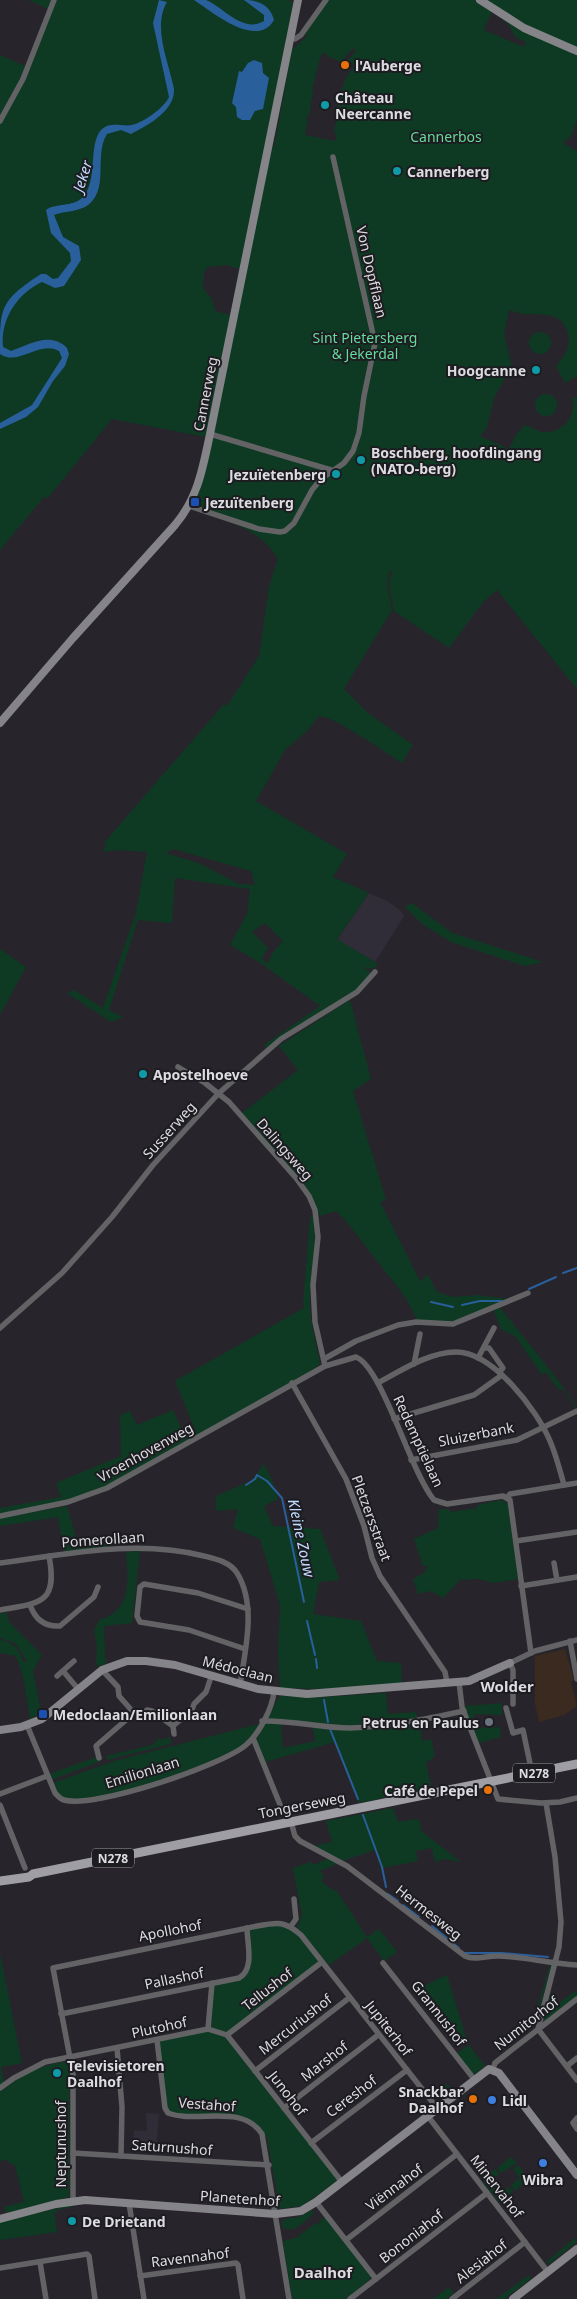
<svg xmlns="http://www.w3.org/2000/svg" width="577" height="2299" viewBox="0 0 577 2299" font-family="'Noto Sans',sans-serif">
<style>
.built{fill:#302d38}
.education{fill:#3a2a1f}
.green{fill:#0e3a24;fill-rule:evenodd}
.water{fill:#295f9b}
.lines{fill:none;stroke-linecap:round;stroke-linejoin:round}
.stream{stroke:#295f9b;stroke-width:2}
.street{stroke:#636366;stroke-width:5.5}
.secondary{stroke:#858489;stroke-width:8}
.primary{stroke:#9f9ea5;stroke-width:9}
.food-dot{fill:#e8710a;stroke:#1d1c21;stroke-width:2}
.culture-dot{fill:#0f9aa8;stroke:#1d1c21;stroke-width:2}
.transit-dot{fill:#1a4fb4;stroke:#1d1c21;stroke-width:2}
.worship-dot{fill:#6b7280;stroke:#1d1c21;stroke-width:2}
.shop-dot{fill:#3f7fe0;stroke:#1d1c21;stroke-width:2}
.labels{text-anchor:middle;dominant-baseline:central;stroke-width:4;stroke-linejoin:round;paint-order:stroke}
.shield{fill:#1d1c21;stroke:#a3a2a7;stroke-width:1}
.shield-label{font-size:12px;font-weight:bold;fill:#dddce0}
.poi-label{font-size:14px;font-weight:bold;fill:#dddce0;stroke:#1d1c21;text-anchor:start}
.park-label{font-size:14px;fill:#64dc9b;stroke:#1d1c21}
.street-label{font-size:14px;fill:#dddce0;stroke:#1d1c21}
.water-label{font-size:15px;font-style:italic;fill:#bedbfe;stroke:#1d1c21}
.neighbourhood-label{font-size:15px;font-weight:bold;fill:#dddce0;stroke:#1d1c21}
</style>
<rect width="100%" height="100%" fill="#27252b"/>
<g class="built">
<path d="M369,893L387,901L400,910L404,916L375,962L337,940Z"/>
<path d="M146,2113L159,2114L156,2153L133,2151L134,2130L147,2131Z"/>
</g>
<path class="education" d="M565,1649L574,1681H571L577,1706L564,1715L539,1722L535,1704V1656Z"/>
<g class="green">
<path d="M29,0H287L293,2L286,45L294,48L307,36L305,34L329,0H475L479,3L481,0H577V119L571,136L563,143L577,151V376L565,383L556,366C564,356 571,349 568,335C563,311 543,315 524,314C519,314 514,311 509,310L504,334L511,363L510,369L494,398L487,428L480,436L509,449L517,433L525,425C532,427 536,431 543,432C562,434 577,416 572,399L577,396V689L497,590L483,602L449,648L394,611L389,585L392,570L389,572L387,585L392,610L344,689L368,713L413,745L402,763C388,754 332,715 319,716L308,730L285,750L256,801L347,854L333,877L369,893L337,939L378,964L374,969L363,967L373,974L364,985L268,1049L264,1045L320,1006L259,962L230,945L247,914L250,889L175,878L172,923L138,920L109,1010L123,1017L111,1022L67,993L74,990L103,1008L136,913L147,852L118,850L102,852L107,845L103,844L224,704L227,706L259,656L269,586L278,559C260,527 218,517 185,508L197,480L206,437L112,419L48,498L44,497L0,550V55L25,66L48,9ZM492,11L508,24L516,38L526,42L524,47L484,30ZM353,48L356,51L348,60L355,66C338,83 338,111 334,133L337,134L335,141L305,135L308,120L306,117L309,115L313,92L312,89L321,55L324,53L327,54V56L341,62ZM292,55L274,147H272ZM227,265L239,269L230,315L215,311L212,299L203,288L204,272L208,267ZM173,849L251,871L255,885L238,884L201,864L166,853ZM265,923L283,941L274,951L267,964L262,958L268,948L252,932Z"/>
<circle cx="540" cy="343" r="11"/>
<circle cx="546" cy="405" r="11"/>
<path d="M412,903L452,933L543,962L525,966L451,942L422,924L405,907Z"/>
<path d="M0,949L26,967L0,1015Z"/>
<path d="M350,1000L371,1079L353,1091L386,1200L380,1202L420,1281L428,1275L437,1292L453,1297L477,1295L509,1299L455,1322L417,1320L406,1298L346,1221L336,1211L320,1216L306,1186L242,1113L298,1070L279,1046Z"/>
<path d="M310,1217H313C318,1245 310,1270 310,1298C309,1321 316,1341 320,1363L317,1367L113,1484L86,1496L0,1514V1508L61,1497L56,1483L121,1456L120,1415L130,1411L137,1425L173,1410L186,1438L196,1432L175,1381L304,1308L303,1304Z"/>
<path d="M500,1307C512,1324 577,1399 577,1411L564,1390L558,1389L546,1372L542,1375L516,1337L501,1329L494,1311Z"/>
<path d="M264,1464L271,1478L278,1499L264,1506L273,1526L320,1529L340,1580L319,1582L313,1614L361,1621L377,1661L401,1663L402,1683L323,1689L280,1688L278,1652L280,1605L260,1539L233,1528L238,1509L216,1511V1496L251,1481Z"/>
<path d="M501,1500L508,1504L518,1579L494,1583L478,1579L460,1580L443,1598L431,1591L418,1594L413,1579L424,1573L428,1566H423L414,1539L438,1528L439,1509H449L450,1512L477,1508V1505Z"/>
<path d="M67,1506L76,1538L105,1535L108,1547L64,1552L58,1517L0,1526V1518Z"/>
<path d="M140,1551L132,1623L104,1626L105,1657L107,1662L99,1668L96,1663L97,1646L94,1631L99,1620C133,1610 128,1581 126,1552Z"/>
<path d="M6,1612L9,1622L42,1655L33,1670L41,1713L30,1719L23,1676L16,1656L0,1653V1640C13,1641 20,1651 23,1662L27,1661L15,1643L0,1638V1614Z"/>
<path d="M386,1693L388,1714L416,1712L417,1719L346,1727L268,1719L277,1700L281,1696L322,1697Z"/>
<path d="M502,1703V1715L474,1714L476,1728L500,1727L501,1737L478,1743L465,1706Z"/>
<path d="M265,1722L281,1724L283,1748L315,1741L313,1727L420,1723L422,1741L431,1739L435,1756L426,1763L431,1786H428V1789L359,1803L335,1742L265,1762L256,1740Z"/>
<path d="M259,1724C256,1730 251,1738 246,1742C223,1762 92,1808 64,1797C57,1795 56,1789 53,1783L114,1761Z"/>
<path d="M170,1737L171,1744L107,1760L106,1756L152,1745L160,1738L161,1740Z"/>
<path d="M97,1757L99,1762L51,1780L49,1774Z"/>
<path d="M393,1808L398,1822L415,1819L420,1821L421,1831L461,1862L445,1859L435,1862L432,1848L416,1851L418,1861L382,1868L375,1850L342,1861L313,1846L332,1842L326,1821Z"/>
<path d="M331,1857L339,1863L320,1871L324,1877L321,1881L334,1891L336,1890L367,1937L379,1929L397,1952L384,1961L367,1938L329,1965L297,1927L302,1915L293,1868L310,1862L314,1865Z"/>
<path d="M282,1924L300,1936L320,1962L226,2033L209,2028L213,1984L246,1975L248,1929Z"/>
<path d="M0,1953L22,2063L1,2067L4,2082L0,2085Z"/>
<path d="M550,1964L551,1968L535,2024L534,2020Z"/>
<path d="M447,1975L468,2044L423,1986Z"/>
<path d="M577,1990V1998L545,2022L542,2019L549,1994H554L556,2005Z"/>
<path d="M214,2030L224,2034L338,2180L302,2206L280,2209L267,2138C245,2100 203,2122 168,2113L158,2041Z"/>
<path d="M469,2045L485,2066L474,2075L457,2053Z"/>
<path d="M69,2061V2197L10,2213L6,2212L4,2207L24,2202L15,2165L11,2164L7,2160L0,2161V2092C26,2072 37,2066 69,2061Z"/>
<path d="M446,2084L451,2088L437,2100L433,2095Z"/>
<path d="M511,2157L517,2163L501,2173L497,2168Z"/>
<path d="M518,2165L528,2179L515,2191L511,2185L520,2178L513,2169Z"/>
<path d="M495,2169L499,2174L490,2181L498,2190L493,2195L482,2180Z"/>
<path d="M509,2187L513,2192L498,2202L494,2196Z"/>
<path d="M72,2205V2207L57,2210V2213H54L57,2232L0,2240V2222Z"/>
<path d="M312,2210L314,2213C305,2221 294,2235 282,2227V2222L285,2219L299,2217Z"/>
<path d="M325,2216L371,2276L370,2279L347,2299H292L283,2241L296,2238L316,2223L317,2225Z"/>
<path d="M575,2238L577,2242L549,2264L546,2262Z"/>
<path d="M529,2275L531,2279L504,2299H496Z"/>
<path d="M449,2287L454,2293L446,2299H433Z"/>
</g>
<g class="water">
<path d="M159,0L167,2C152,27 169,63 174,89C175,111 148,125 131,134L121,130L107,134C93,156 111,192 85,207C75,212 64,211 54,215L63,237L79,246L81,260L64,286L55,288L42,282C18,293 0,319 3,347L11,351C29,345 50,331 67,348L69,354L65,366L53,381L38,407L26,417L0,429V423L32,405L62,358L59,351C38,340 19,367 0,354C0,307 0,301 41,274H46L53,279L58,278L71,261L70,253L51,233L46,210C55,203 73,207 82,198C99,182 87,144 102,129C111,121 122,127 132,125C144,122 164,108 169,97L153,23Z"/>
<path d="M194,0C197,0 203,0 206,0C222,6 243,34 264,21V15L244,0C259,0 270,5 274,20C257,50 211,11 194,0Z"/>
<path d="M254,60L262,63L263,73L269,78L263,109L255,111L250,120H242L237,117L236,107L232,103L239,71L242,72L248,63Z"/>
</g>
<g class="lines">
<g class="stream">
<path d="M563,1273L577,1268"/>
<path d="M529,1289L556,1277"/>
<path d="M431,1302L453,1307"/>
<path d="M462,1305L480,1301H502"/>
<path d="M246,1485L255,1479L257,1475L267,1481L282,1498L304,1602"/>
<path d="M307,1621L315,1655"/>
<path d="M316,1659L317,1668"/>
<path d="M324,1700L328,1722"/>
<path d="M330,1729L358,1799"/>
<path d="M363,1815L382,1867L386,1887"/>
<path d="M388,1894L398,1901"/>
<path d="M403,1905L419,1917"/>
<path d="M432,1926L459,1948"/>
<path d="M465,1953H502L548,1957"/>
</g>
<g class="street">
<path d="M290,38L295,39L301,35L326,0"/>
<path d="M0,121L23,79L54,0"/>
<path d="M210,434L331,470"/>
<path d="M189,506L259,529L280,532L285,531L294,523L312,490L321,479L344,463L353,451L359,433L364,396L375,343L333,157"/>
<path d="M178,1067L205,1083L229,1102L296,1178L309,1196L315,1210L318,1237L313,1285L315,1322L325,1366"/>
<path d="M0,1328L62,1273L112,1217L153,1165L219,1093L281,1039L357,992L375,972"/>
<path d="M484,1348H489L503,1368L499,1372"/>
<path d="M478,1358L494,1328"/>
<path d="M324,1359L356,1341L398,1325L416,1322L453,1324L528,1293"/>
<path d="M414,1364L420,1334"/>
<path d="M292,1383L346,1479L364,1526L372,1558L380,1576L445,1672L447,1683"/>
<path d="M378,1383C400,1371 429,1352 456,1352C493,1352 537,1410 550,1441C556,1455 560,1470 564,1485"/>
<path d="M394,1419L474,1395L502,1375"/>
<path d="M411,1460L517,1440L577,1411"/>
<path d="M507,1498L510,1494L577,1483"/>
<path d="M0,1516L68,1502L107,1488L325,1366L356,1357C382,1367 411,1473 434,1500L447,1504L503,1496L510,1500L531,1653"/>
<path d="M516,1541L577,1532"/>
<path d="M0,1563C68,1554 136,1539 204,1556C216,1559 230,1562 237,1573C257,1605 245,1651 240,1685"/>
<path d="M554,1563L557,1580"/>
<path d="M521,1586L577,1577"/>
<path d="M30,1605C35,1619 45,1627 60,1626L94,1597L98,1587"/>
<path d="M0,1610C40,1603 58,1604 49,1556"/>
<path d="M570,1641L577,1679"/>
<path d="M245,1649L189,1630L140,1622L137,1616L140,1587L144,1584L198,1593L248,1609"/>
<path d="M63,1671L79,1690"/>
<path d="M57,1676L74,1661"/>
<path d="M459,1682L462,1707L498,1799L541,1803L560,1802L577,1798"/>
<path d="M513,1704V1670L510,1663L535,1651L577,1640"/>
<path d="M506,1708L513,1733L523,1730L532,1773"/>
<path d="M134,1713L141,1715L147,1710L152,1711L173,1726"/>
<path d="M262,1721C292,1720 321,1728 350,1728C388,1727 427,1719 464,1711"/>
<path d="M27,1725L55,1793C58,1796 60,1799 64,1800C94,1809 223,1765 246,1745C259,1734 272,1709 274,1692"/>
<path d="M174,1734L173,1726L192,1710L194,1704L206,1692L211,1677"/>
<path d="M253,1738L283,1812"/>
<path d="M99,1758L96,1746L134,1713L119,1696L118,1687L102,1670"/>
<path d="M0,1794L47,1776"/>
<path d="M546,1803L555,1857L561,1922L559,1947L538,2029L577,2080"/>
<path d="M0,1805L25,1868"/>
<path d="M291,1822L295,1836L300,1841L347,1866L465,1956C475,1961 488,1955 499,1956C526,1957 551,1964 577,1965"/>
<path d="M291,1926L296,1919L294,1899"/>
<path d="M383,1963L474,2079"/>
<path d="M61,2014L239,1978C255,1969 247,1943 247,1928"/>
<path d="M208,2029L227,2035L342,2182"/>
<path d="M227,2035L322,1962"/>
<path d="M157,2040L165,2108L168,2113C197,2124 242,2103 262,2134L289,2299"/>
<path d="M117,2048L122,2107L121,2156"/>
<path d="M567,2066L577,2058"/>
<path d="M493,2069L495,2063L577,1999"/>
<path d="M255,2071L349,1998"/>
<path d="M0,2088L14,2078L45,2062L208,2029L212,1983"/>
<path d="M284,2108L378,2035"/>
<path d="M427,2115L548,2272"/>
<path d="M577,2118L573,2123L577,2129"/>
<path d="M311,2143L407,2070"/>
<path d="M73,2153L269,2165"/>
<path d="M73,2201V2074L53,1968L257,1926C278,1922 285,1921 301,1935L437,2108"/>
<path d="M316,2202L376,2279"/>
<path d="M129,2203L144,2299"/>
<path d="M346,2240L457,2154"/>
<path d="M40,2262L46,2299"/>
<path d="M0,2268L87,2254L89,2256L95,2299"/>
<path d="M140,2276L236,2263L238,2265L243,2299"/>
<path d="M350,2299L487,2193"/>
<path d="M452,2299L525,2242"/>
</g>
<g class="secondary">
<path d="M480,0L524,28L577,51"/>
<path d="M0,723L73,638L175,525C198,498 203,467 210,434L298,0"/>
<path d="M0,1730L21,1727L42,1719L102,1670L127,1661H146L175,1665L258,1689L307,1694L469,1681L510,1663"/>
<path d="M0,2219L56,2204L85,2200L276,2214L301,2211L316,2202L489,2069L499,2073L577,2175"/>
<path d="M513,2299L577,2249"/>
</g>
<path class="primary" d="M0,1881L29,1877L33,1874L577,1764"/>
</g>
<g class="food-dot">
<circle cx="345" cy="65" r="5"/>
<circle cx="488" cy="1790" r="5"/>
<circle cx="473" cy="2099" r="5"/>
</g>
<g class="culture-dot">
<circle cx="325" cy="105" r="5"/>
<circle cx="397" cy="171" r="5"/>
<circle cx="536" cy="370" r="5"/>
<circle cx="361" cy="460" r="5"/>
<circle cx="336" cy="474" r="5"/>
<circle cx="143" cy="1074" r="5"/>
<circle cx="57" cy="2073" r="5"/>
<circle cx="72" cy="2221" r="5"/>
</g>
<g class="transit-dot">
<rect x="190" y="497" width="10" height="10" rx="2.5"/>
<rect x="38" y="1709" width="10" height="10" rx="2.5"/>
</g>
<circle class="worship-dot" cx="489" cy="1722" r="5"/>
<g class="shop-dot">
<circle cx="492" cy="2100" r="5"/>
<circle cx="543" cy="2163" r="5"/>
</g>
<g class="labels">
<g class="shield">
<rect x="513" y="1763.5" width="42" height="19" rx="4"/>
<rect x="92" y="1848.5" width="42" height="19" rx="4"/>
</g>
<g class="shield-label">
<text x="534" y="1773">N278</text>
<text x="113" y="1858">N278</text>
</g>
<g class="poi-label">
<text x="355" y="65">l'Auberge</text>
<text x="335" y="97">Château<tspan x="335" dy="16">Neercanne</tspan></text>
<text x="407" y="171">Cannerberg</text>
<text x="526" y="370" text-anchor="end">Hoogcanne</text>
<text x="371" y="452">Boschberg, hoofdingang<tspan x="371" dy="16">(NATO-berg)</tspan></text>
<text x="326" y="474" text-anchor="end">Jezuïetenberg</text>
<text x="205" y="502">Jezuïtenberg</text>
<text x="153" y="1074">Apostelhoeve</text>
<text x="53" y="1714">Medoclaan/Emilionlaan</text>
<text x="479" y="1722" text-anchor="end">Petrus en Paulus</text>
<text x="478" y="1790" text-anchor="end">Café de Pepel</text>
<text x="67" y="2065">Televisietoren<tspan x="67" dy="16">Daalhof</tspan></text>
<text x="463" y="2091" text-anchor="end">Snackbar<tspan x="463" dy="16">Daalhof</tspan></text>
<text x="502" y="2100">Lidl</text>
<text x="543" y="2179" text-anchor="middle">Wibra</text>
<text x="82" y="2221">De Drietand</text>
</g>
<g class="park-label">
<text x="446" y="136">Cannerbos</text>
<text x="365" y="337">Sint Pietersberg<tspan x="365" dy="16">&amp; Jekerdal</tspan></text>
</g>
<g class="street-label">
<text transform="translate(372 272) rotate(77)">Von Dopfflaan</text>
<text transform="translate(205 394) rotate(-79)">Cannerweg</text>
<text transform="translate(169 1130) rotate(-48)">Susserweg</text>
<text transform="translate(285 1149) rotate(49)">Dalingsweg</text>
<text transform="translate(476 1434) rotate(-11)">Sluizerbank</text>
<text transform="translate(419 1441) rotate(65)">Redemptielaan</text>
<text transform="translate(145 1452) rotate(-29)">Vroenhovenweg</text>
<text transform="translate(372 1518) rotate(70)">Pletzersstraat</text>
<text transform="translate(103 1539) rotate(-4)">Pomerollaan</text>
<text transform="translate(238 1669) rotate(14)">Médoclaan</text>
<text transform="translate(142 1772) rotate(-17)">Emilionlaan</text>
<text transform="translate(302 1805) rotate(-11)">Tongerseweg</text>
<text transform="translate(429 1912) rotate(38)">Hermesweg</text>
<text transform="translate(170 1930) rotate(-11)">Apollohof</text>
<text transform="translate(174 1978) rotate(-12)">Pallashof</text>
<text transform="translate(267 1989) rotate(-38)">Tellushof</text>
<text transform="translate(439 2013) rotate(52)">Grannushof</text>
<text transform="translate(526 2023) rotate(-38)">Numitorhof</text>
<text transform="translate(295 2024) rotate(-38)">Mercuriushof</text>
<text transform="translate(159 2027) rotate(-12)">Plutohof</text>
<text transform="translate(389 2028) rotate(52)">Jupiterhof</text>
<text transform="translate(324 2061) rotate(-38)">Marshof</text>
<text transform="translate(288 2093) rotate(52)">Junohof</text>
<text transform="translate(351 2096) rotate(-37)">Cereshof</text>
<text transform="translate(207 2104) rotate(4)">Vestahof</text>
<text transform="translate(60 2144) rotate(-90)">Neptunushof</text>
<text transform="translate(172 2147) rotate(4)">Saturnushof</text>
<text transform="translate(497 2186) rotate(52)">Minervahof</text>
<text transform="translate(394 2187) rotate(-37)">Viënnahof</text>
<text transform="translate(240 2198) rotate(4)">Planetenhof</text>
<text transform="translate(411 2236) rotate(-38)">Bononiahof</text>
<text transform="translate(190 2257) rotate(-7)">Ravennahof</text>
<text transform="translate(481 2261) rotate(-38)">Alesiahof</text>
</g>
<g class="water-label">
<text transform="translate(82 176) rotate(-72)">Jeker</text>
<text transform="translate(302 1538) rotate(78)">Kleine Zouw</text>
</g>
<g class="neighbourhood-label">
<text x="507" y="1686">Wolder</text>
<text x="323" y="2272">Daalhof</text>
</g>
</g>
</svg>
